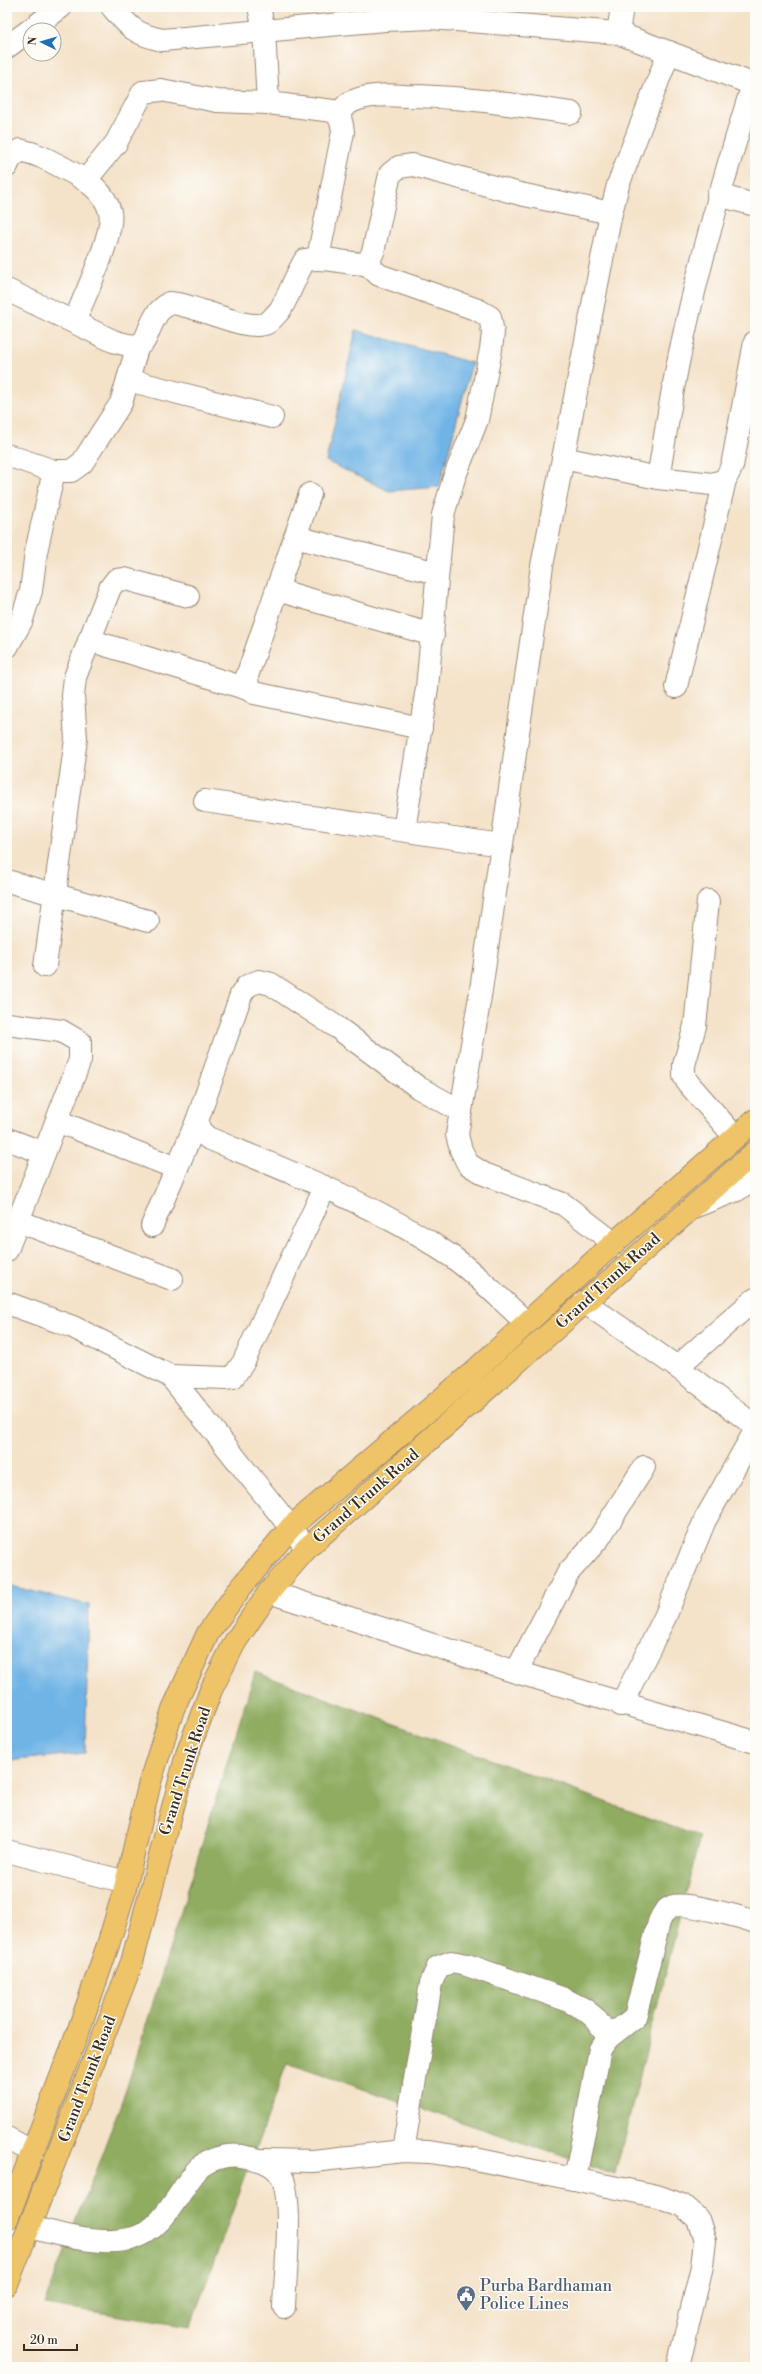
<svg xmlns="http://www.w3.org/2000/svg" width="762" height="2374" viewBox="0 0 762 2374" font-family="'Libre Bodoni',serif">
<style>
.forest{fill:#8fac60;stroke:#656b3f}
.water{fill:#6fb4e6;stroke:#556f82}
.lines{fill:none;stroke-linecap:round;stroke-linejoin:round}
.minor-casing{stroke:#988674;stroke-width:24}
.highway-casing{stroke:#988674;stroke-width:24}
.minor{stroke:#fff;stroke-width:22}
.highway{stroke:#efc469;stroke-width:22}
.labels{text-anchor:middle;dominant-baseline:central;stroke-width:3;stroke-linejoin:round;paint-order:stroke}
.street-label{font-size:16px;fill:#3b2a1e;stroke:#fdfcf7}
.service-label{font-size:16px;fill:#4e5e75;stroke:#fdfcf7;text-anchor:start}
</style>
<rect width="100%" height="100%" fill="#fdfcf7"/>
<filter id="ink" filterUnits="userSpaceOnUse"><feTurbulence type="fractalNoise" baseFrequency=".025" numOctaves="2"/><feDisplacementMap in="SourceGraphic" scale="8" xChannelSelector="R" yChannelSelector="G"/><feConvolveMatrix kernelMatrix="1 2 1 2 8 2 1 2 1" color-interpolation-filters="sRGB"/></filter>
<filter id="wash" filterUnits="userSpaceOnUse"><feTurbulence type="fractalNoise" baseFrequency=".012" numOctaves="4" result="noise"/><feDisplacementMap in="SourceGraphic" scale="16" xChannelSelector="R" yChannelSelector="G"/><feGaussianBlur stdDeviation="0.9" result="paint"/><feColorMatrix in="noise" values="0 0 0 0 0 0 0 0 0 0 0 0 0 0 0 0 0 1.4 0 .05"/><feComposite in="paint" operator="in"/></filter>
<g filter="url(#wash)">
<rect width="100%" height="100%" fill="#f4e2c9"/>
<path class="forest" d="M255,1672L700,1837L615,2174L287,2063L190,2327L45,2304L126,2090Z"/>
<g class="water">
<path d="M356,330L472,363L439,487L389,491L326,461Z"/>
<path d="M7,1585L89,1605L85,1753L7,1761Z"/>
</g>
</g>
<g filter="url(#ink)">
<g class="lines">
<g class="minor-casing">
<g id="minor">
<path d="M112,7C130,28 135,34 162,40L385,20L431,18L618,33L755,85"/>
<path d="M259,7L264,30L268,103"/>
<path d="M618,33L622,7"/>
<path d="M7,47L61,7"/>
<path d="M338,115C342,111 346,104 351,102C367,94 388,95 405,96C461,96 516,105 571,113"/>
<path d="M7,166L10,159L20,150C39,154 54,163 71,172C88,181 105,192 110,212C115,233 83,300 74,322"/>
<path d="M86,180L116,143L143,92L161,90L217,101L268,103L333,111C341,117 342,123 343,132L318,258"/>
<path d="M718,195L755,205"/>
<path d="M367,264L379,275L478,310L490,317L493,333L491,349L477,420L454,478L443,515L427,688L404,830"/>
<path d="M7,290L113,341C152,353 141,339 157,314C159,310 165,307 169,303C194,303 246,333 267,323C271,321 277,313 280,310C290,294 295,276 305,260C326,256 345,264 367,264L373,252L390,174L399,167L413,165L520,194L611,213"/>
<path d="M128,380L272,417"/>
<path d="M7,455L54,471H71L82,463L121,403L138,345"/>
<path d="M563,458L658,478L712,484L725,480L732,466L755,342"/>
<path d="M658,478C666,433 672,388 682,344C701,256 726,170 753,84"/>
<path d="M310,494L247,676L248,689L254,693L421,728"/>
<path d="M295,537L437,573"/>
<path d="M277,590L433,635"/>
<path d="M89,640L248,689"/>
<path d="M7,647L21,622L31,591L36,552L54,471"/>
<path d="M676,687L725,480"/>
<path d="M205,801L501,845"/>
<path d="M7,881L148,921"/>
<path d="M708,901L695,1026L684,1065V1076L688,1083L735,1137"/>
<path d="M45,966L76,739L73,696L75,677L110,588L116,580L125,579L188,596"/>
<path d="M7,1024L61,1031L80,1042V1060L7,1250"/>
<path d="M461,1111L419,1088L338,1028L271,984L259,981L247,986L241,995L197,1121L200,1131L208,1138C292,1173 375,1204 451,1256C478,1275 502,1301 527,1323"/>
<path d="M57,1121L176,1168"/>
<path d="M7,1139L44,1153"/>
<path d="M693,1207L737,1190L755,1177"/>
<path d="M18,1221L172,1279"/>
<path d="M152,1226L197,1121"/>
<path d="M614,1243L563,1204L484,1174L468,1164L461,1150L457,1135L481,990L542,566L611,213L618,185L669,52"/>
<path d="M584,1302L677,1367L755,1426"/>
<path d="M7,1303L73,1327L170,1376L307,1548"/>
<path d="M677,1367L755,1299"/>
<path d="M170,1376L227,1378L233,1377L243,1363L325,1187"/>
<path d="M269,1592L516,1672L755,1742"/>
<path d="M516,1672L568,1573L599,1538L644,1467"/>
<path d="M621,1705L665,1617L705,1520L755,1431"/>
<path d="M7,1851L126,1882"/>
<path d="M7,2138L33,2152"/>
<path d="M403,2151L431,1983L438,1967L451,1962L467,1965L564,1999L584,2009L595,2018L609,2037"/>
<path d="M264,2160L313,2161L403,2151L429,2152L475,2159L657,2196L682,2205L698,2219L705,2241L702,2266L678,2367"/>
<path d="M575,2179L600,2049L609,2037L635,2017L659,1922C662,1915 665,1909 673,1906C686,1902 741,1917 755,1922"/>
<path d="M29,2227C63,2235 100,2247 134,2238C164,2229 178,2192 197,2170C207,2159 227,2154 241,2156C256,2159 272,2161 281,2175C294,2197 285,2278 284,2307"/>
</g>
</g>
<g class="highway-casing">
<g id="highway">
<path d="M7,2219L79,2029L108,1945L124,1892L150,1782L173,1709L208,1633L241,1587L291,1527L470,1375L614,1243L755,1120"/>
<path d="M7,2284L132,1962L187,1754L211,1690L235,1642L269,1592L307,1548L755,1152"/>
</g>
</g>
<use href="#minor" class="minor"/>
<use href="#highway" class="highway"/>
</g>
</g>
<defs>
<g id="civic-pin" transform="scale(1)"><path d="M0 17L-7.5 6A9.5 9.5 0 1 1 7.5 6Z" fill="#5c6f8a" stroke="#fdfcf7"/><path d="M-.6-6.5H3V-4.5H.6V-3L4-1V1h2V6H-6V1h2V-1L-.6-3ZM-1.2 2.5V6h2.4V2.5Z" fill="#fff"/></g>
</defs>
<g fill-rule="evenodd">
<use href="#civic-pin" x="466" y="2295"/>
</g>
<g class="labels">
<g class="street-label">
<text transform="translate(608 1281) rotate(-42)">Grand Trunk Road</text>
<text transform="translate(366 1496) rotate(-41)">Grand Trunk Road</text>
<text transform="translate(185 1771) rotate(-72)">Grand Trunk Road</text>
<text transform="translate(87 2079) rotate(-69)">Grand Trunk Road</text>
</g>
<g class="service-label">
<text x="480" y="2286">Purba Bardhaman<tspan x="480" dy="18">Police Lines</tspan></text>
</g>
</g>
<rect width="762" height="2374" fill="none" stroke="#fdfcf7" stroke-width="24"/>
<g transform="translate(42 42) rotate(275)"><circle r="19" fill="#fdfcf7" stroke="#afa8a0"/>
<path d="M0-3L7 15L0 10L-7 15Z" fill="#1f6fb2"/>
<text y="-6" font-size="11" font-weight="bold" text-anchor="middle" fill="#3b2a1e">N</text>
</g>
<path d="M24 2344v6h53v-6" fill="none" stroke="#3b2a1e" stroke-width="2"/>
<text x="30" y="2344" font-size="12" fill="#3b2a1e" stroke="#fdfcf7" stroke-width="3" paint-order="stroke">20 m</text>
</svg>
